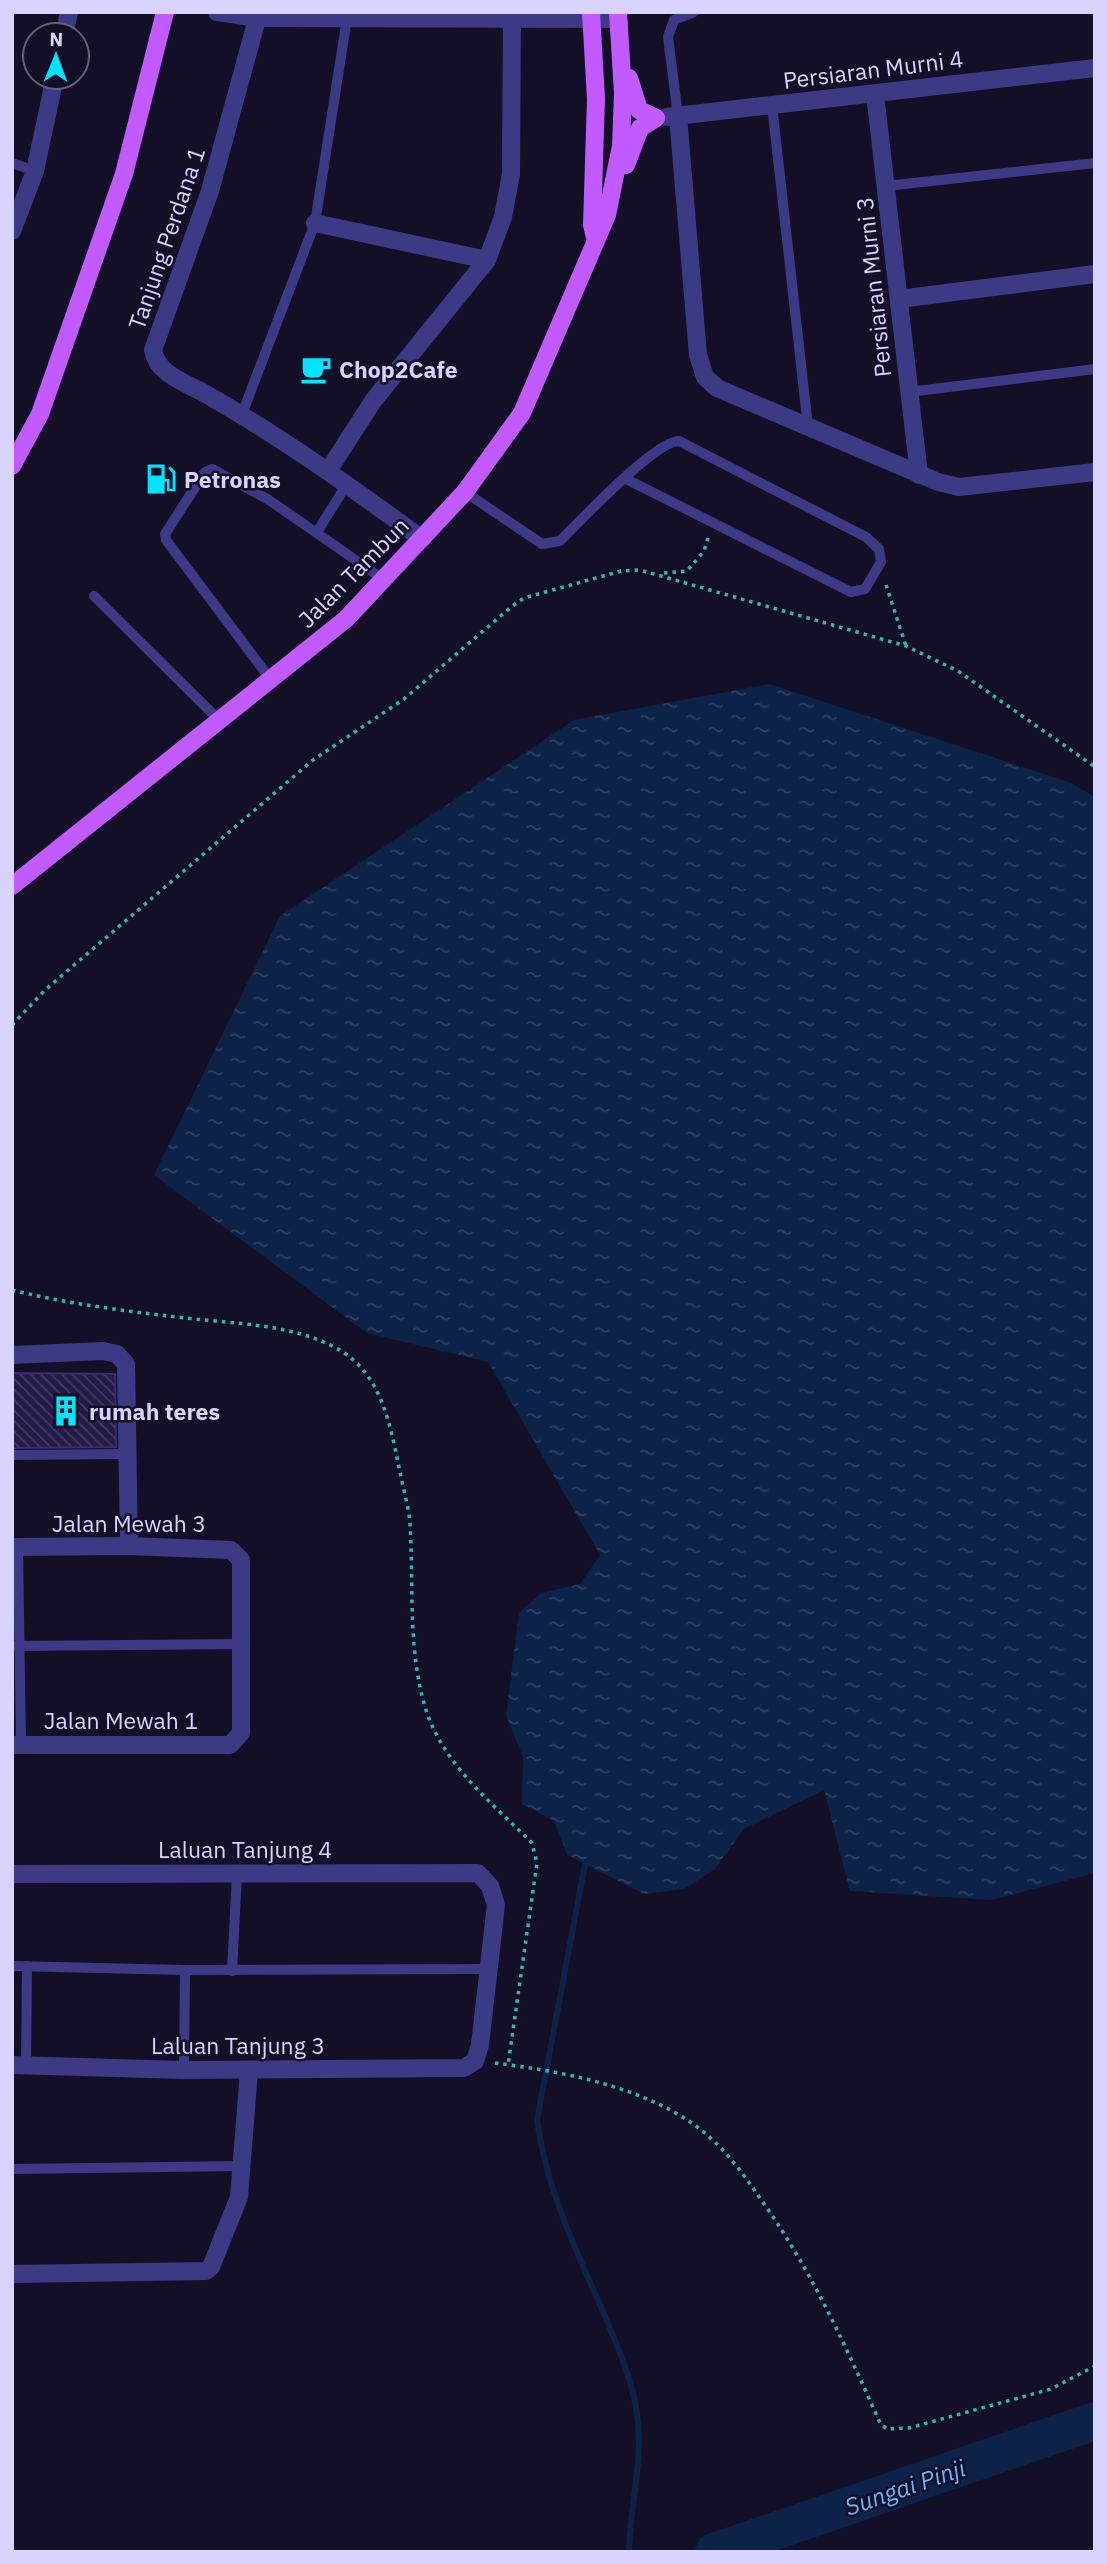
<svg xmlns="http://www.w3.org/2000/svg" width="1107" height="2564" viewBox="0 0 1107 2564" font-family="'IBM Plex Sans',sans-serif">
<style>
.water{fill:url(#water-ripples)}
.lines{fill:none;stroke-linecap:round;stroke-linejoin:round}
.stream{stroke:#0c2248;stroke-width:6}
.river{stroke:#0c2248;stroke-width:38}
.building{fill:url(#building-back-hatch);stroke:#3b2d73;stroke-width:2}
.path{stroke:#2fb8b0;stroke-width:3.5;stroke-dasharray:3.5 5;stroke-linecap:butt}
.lane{stroke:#3d3a85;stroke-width:10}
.street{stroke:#3d3a85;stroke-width:18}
.primary{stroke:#c25bff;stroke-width:18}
.labels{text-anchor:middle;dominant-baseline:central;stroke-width:5;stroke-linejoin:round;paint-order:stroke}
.street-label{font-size:23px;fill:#d9d4ff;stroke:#130f26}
.poi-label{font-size:23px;font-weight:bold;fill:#d9d4ff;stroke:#130f26;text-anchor:start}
.water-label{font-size:24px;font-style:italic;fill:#62b6ff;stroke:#130f26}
</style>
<defs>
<pattern id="water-ripples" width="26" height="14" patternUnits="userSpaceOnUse" patternTransform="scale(1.75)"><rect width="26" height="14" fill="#0c2248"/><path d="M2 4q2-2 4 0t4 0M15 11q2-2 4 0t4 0" fill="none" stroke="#2f4163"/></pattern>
<pattern id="building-back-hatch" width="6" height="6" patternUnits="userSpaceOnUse" patternTransform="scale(1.75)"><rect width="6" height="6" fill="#241b47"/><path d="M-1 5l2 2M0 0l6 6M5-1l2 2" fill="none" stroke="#433b63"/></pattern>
</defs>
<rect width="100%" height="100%" fill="#130f26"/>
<path class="water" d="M770,684L1071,783L1095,797V1873L991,1900L850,1891L824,1790L744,1829L715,1869L684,1889L644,1894L567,1855L554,1821L522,1804L523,1757L506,1715L519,1613L541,1593L580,1584L600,1555L488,1362L367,1333L154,1175L280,916L574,720Z"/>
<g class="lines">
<path class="stream" d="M585,1864L537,2120C546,2187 574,2246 601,2307C615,2340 630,2373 636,2408C645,2455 630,2504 629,2552"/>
<path class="river" d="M714,2552L1095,2421"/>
</g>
<path class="building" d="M12,1373L115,1374L116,1447L12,1448Z"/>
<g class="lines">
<g class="path">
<path d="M664,573L687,571L704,551L708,538"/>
<path d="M886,585L906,646"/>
<path d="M12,1025L45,990L313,760L404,699L511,607L524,598L621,571L640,570L906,646L958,671L1095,767"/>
<path d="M12,1290C73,1305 133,1312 195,1319C241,1324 292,1325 334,1347C382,1371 390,1425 400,1472C403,1489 409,1507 410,1524C414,1587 407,1652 427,1713C446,1767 492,1803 532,1843L537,1863L508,2065"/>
<path d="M495,2063C560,2071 641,2086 696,2126C724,2147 742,2172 762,2201C812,2271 846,2347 881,2425L888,2429L909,2428L1051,2389L1095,2366"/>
</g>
<g class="lane">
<path d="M772,105L808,427"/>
<path d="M678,116L668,37L674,20L694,12"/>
<path d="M12,163L35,171"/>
<path d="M886,186L1095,163"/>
<path d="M909,392L1095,369"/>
<path d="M242,414L315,223L347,18"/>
<path d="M465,492L542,544L560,541C580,521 655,441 679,441L866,537L879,549L881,562L865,589L851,592L624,478"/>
<path d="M317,532L347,484"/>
<path d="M94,596L218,719"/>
<path d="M271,680L166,540L165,534L205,472L212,469L269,500L383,579"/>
<path d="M12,1455L128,1454"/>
<path d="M18,1547L21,1745"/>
<path d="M12,1646L242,1644"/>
<path d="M12,1966L185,1970L486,1969"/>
<path d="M232,1971L237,1874"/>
<path d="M26,2065L27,1966"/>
<path d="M184,2070L185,1970"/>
<path d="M12,2169L242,2166"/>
</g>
<g class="street">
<path d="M217,12L258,18L618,19"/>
<path d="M259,12L210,191L153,350C157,374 184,382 204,393C280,436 351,487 422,539"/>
<path d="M64,35L69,12"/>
<path d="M875,94L919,475"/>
<path d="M678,116L698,355L705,377L717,388L938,482L959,487L1095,472"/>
<path d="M667,117L1095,68"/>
<path d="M315,223L487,260"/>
<path d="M12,231L35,171L55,77"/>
<path d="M899,299L1095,274"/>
<path d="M328,471L373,401L487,260L503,217L511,174L512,12"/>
<path d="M12,1355L103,1351L117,1354L126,1364L129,1546"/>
<path d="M12,1547L129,1546L231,1550L241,1560V1733L230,1745H12"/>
<path d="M12,1874L478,1873L490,1886L496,1905L480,2045L475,2061L464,2068L184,2070L12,2065"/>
<path d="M12,2274L206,2271L211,2267L239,2197L249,2071"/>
</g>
<g class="primary">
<path d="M591,12L596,99L592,225L595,237"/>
<path d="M629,78L639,110L656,118"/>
<path d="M626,165L640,128L656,118"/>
<path d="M12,466L40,414L124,174L165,12"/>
<path d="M12,886L346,619L465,492L522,413L607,215L621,146L623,93L618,12"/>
</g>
</g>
<defs>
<g id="cafe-bare" transform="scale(2.415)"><path d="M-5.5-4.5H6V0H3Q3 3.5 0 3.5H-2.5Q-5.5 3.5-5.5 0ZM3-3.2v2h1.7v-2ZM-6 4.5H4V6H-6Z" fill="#00e5ff" stroke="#130f26" stroke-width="2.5" paint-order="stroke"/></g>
<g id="fuel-bare" transform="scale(2.415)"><path d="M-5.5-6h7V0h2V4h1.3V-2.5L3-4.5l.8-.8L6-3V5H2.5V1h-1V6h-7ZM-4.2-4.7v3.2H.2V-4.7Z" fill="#00e5ff" stroke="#130f26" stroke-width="2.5" paint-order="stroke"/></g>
<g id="building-bare" transform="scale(2.415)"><path d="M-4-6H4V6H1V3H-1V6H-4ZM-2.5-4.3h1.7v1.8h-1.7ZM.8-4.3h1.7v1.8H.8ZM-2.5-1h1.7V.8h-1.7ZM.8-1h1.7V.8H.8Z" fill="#00e5ff" stroke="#130f26" stroke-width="2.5" paint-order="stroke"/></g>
</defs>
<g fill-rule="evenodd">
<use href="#cafe-bare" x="316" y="369"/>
<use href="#fuel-bare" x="161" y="479"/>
<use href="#building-bare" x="66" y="1411"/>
</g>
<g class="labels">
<g class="street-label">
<text transform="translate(873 69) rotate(-7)">Persiaran Murni 4</text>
<text transform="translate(166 238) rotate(-71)">Tanjung Perdana 1</text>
<text transform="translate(873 287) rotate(-96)">Persiaran Murni 3</text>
<text transform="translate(353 572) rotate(-45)">Jalan Tambun</text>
<text x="129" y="1523">Jalan Mewah 3</text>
<text x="121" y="1720">Jalan Mewah 1</text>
<text x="245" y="1849">Laluan Tanjung 4</text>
<text x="238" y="2045">Laluan Tanjung 3</text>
</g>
<g class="poi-label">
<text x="339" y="369">Chop2Cafe</text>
<text x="184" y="479">Petronas</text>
<text x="89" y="1411">rumah teres</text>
</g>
<g class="water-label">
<text transform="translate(905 2487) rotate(-19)">Sungai Pinji</text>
</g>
</g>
<rect width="1107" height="2564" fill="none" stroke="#d9d4ff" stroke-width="28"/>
<g transform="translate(56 56) rotate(1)"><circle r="33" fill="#130f26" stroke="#625e7d" stroke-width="2"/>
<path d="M0-5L12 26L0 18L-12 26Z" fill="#00e5ff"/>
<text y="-10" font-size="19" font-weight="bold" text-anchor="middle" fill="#d9d4ff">N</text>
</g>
</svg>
